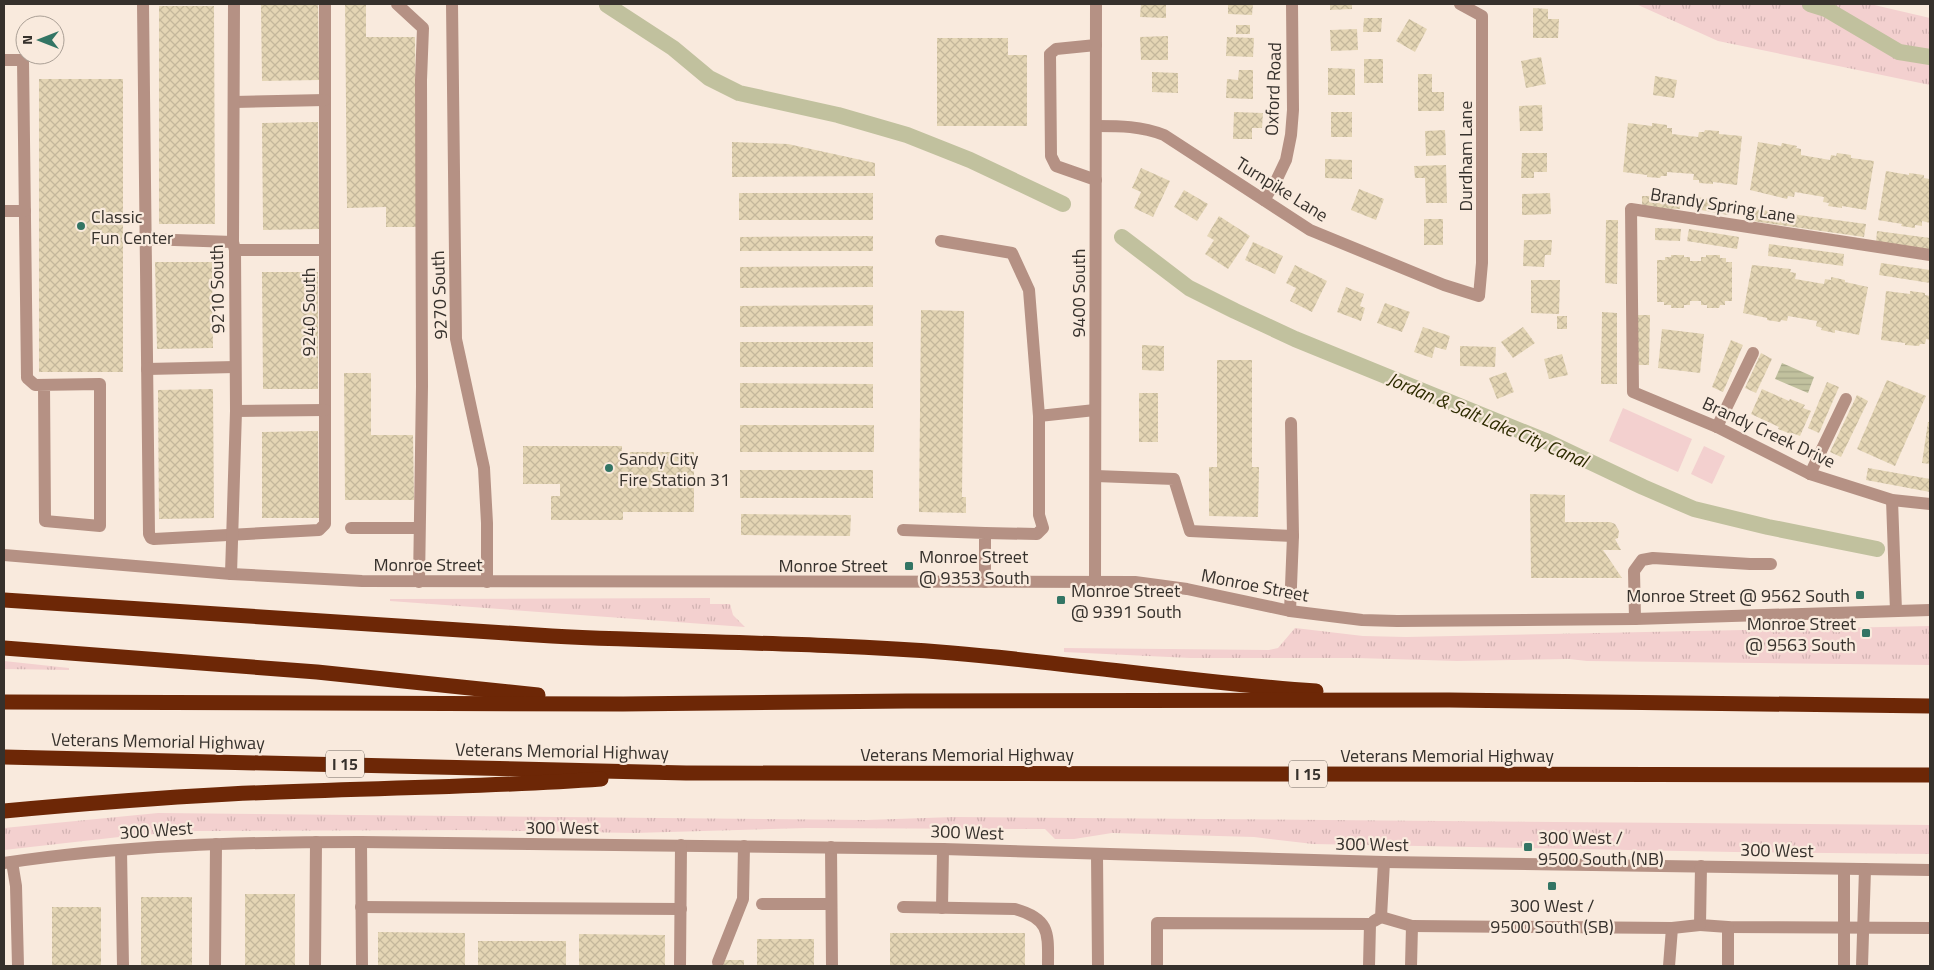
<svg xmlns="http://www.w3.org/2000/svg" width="1934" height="970" viewBox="0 0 1934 970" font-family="'Titillium Web',sans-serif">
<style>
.grass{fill:url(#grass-tufts)}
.pitch{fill:#f3d0cf}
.water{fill:url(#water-rules)}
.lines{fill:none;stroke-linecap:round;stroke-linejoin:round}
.canal{stroke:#c1c19e;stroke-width:16}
.building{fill:url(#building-cross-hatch)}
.minor{stroke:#b59184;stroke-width:12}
.highway{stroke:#6d2706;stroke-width:15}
.poi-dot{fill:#337564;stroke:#f9eadd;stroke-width:2}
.labels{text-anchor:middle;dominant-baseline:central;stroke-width:4.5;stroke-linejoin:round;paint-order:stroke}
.shield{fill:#f9eadd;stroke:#706861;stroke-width:1}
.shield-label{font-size:16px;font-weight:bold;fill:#36312c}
.street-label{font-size:18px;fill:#36312c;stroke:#f9eadd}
.poi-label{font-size:18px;fill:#36312c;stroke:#f9eadd;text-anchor:start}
.water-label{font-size:19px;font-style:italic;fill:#2e2c00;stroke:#f9eadd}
</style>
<defs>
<pattern id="grass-tufts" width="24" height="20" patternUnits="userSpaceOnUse" patternTransform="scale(1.25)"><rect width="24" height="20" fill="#f3d0cf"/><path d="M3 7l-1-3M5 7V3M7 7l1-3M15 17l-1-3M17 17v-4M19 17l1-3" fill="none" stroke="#d1b3b2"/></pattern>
<pattern id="water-rules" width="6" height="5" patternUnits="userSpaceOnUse" patternTransform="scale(1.25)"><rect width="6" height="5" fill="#c1c19e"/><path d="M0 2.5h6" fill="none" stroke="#a6a688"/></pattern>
<pattern id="building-cross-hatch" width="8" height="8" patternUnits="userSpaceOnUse" patternTransform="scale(1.25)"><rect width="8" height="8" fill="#e4d5b4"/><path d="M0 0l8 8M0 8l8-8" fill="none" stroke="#c4b79b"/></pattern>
</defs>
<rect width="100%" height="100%" fill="#f9eadd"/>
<g class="grass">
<path d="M1636,4H1870L1930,18V85L1718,41Z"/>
<path d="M710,598V604H730L733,615L745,627L390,601V599Z"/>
<path d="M1930,626V665L1587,661L1569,659L1457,661L1357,658H1190L1064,652V648L1269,650L1278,648L1295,628L1363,636L1406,637Z"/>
<path d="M4,661L69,668V670L4,669Z"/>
<path d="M158,813L866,820L954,817L1930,825V854L1734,852L1313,844L1254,837L1112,833L1074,839H1055L1045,829L807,828L634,833L472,830L196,831L128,836L4,850V828Z"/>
</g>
<g class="pitch">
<path d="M1623,408L1692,439L1678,472L1609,441Z"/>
<path d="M1704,446L1725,456L1712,484L1691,474Z"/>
</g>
<path class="water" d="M1782,363L1814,377L1808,393L1775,379Z"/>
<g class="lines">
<g class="canal">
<path d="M1810,4L1826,9L1899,52L1930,57"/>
<path d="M607,5L673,48L709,78L739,93L838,115L907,135L970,160L1063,204"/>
<path d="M1122,237L1189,288L1235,311L1295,339L1548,442L1643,487L1694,509L1768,527L1877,549"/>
</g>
</g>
<g class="building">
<path d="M261,4H318L319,80L262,81Z"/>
<path d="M345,4H366V37H415L417,227H386V207L347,208Z"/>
<path d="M1141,4H1166V18L1140,17Z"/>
<path d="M1228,4H1253L1252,15L1228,14Z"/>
<path d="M1330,4H1352V9L1330,10Z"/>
<path d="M159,6H214L215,224H159Z"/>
<path d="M1533,8L1548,9V19H1559L1558,38H1533Z"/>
<path d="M1364,18H1382L1381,32H1363Z"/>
<path d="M1409,19L1427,29L1415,52L1396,41Z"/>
<rect x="1236" y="25" width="14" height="9"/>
<path d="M1357,29L1358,50L1331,51L1330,30Z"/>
<path d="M1168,36V60H1141L1140,37Z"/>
<path d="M1227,37L1254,38L1253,57L1226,56Z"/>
<path d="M937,38H1008V55H1027V126H937Z"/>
<path d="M1541,57L1546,84L1526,88L1521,61Z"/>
<rect x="1364" y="59" width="19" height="24"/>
<path d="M1328,68L1355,69V95H1328Z"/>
<path d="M1239,70H1253V99L1226,98L1227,79L1238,80Z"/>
<path d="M1152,72L1178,73V93L1152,92Z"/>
<path d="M1418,74H1432V92H1444V111H1418Z"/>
<path d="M1655,76L1677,80L1674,98L1653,95Z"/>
<rect x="39" y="79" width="84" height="293"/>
<path d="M1542,105L1543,131H1520L1519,106Z"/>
<path d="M1234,112L1263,113L1262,128H1252V139H1233Z"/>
<rect x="1331" y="112" width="21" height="25"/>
<path d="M318,122L319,229L263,230L262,123Z"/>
<path d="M1628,123L1652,126V123L1667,125V128H1672V134L1698,137L1699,132H1704L1705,130L1719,131V134L1742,136L1737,185L1713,182V184L1699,183V180H1693L1694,174L1667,172V176H1661L1660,178L1647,177V175L1623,172Z"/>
<path d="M1445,130L1446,155L1426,156L1425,131Z"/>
<path d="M732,142L788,144L875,163V176L732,177Z"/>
<path d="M1758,142L1781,146L1782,143L1797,146L1796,148L1801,149V155L1830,160L1831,155L1836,156L1837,153L1851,155V158L1874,161L1866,210L1842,206V208L1828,206L1829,203L1823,202L1824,197L1795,192L1794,197L1788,196L1787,199L1750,190Z"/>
<path d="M1522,153H1547V172H1534V178H1521Z"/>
<path d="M1325,159L1352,160V179L1325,178Z"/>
<path d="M1446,165L1447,203H1426L1425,178H1415L1414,166Z"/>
<path d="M1141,168L1170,181L1153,217L1134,208L1141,192L1132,188Z"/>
<path d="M1886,171L1909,175V173L1924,175V178L1929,179L1930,223L1922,221V226L1915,225V228L1901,226L1902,224L1878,220Z"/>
<path d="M1359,189L1384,199L1376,220L1351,210Z"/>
<path d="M1184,190L1208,204L1197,221L1174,207Z"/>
<rect x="739" y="193" width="134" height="27"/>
<path d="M1550,193L1551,214L1522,215V194Z"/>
<path d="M1642,196H1680V209L1642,208Z"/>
<path d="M1692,196L1730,203L1728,215L1690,208Z"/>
<path d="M1754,209L1866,224L1864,237L1752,221Z"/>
<path d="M1219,216L1250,236L1228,269L1205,254L1214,240L1207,236Z"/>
<rect x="1424" y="219" width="19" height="26"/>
<path d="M1606,220H1618L1617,284L1605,283Z"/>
<path d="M1655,228L1681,229L1680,241L1655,240Z"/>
<path d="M1689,229L1739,237L1737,249L1687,241Z"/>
<path d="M1877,231L1930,238V251L1876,243Z"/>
<path d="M873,236V251H740V237Z"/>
<path d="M1524,240H1552L1551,255H1545L1544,267L1523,266Z"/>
<path d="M1253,242L1283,256L1275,274L1245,260Z"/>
<path d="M1769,244L1844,254L1843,266L1768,256Z"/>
<path d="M1671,255H1684V257H1690V261H1701V257H1706V255H1720V258H1726V262H1732V301H1725V305H1720L1719,308H1707V305H1701V301H1690V305H1684V308H1671V305H1664V302H1657V260H1665V257H1671Z"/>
<path d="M155,262H212L213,348L157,349Z"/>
<path d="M1881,263L1930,270V283L1879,275Z"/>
<path d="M1295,265L1327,281L1312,312L1290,301L1296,288L1286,283Z"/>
<path d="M1752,265L1791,269L1790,272L1796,273L1795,279L1824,284L1825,279L1831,280V277L1845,280V282L1868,287L1859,335L1835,330V333L1821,330L1822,328L1816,326L1817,321L1788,316L1787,321L1781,320L1780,322L1767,320V318L1743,313Z"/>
<path d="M873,266V287L740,288V267Z"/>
<path d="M262,272H318V389H263Z"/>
<path d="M1531,280H1560L1559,314L1531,313Z"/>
<path d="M1346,287L1364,294L1360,306L1365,308L1361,321L1337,312Z"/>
<path d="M1886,291L1910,294V291L1925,293V295L1930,296V340L1926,339L1925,344H1920L1919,346L1905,345V343L1881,340Z"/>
<path d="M1385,303L1410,312L1402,332L1377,323Z"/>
<path d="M873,305V326L740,327V306Z"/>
<path d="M921,310L964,311L962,497H966V513L919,512Z"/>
<path d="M1602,312L1617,313V384H1601Z"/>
<path d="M1637,315H1650L1649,365H1636Z"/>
<rect x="1557" y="316" width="10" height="13"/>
<path d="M1423,327L1450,336L1446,350L1435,347L1432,358L1414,352Z"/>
<path d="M1523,327L1535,343L1513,358L1501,342Z"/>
<path d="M1662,329L1704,334L1700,373L1658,368Z"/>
<path d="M1731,340L1743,345L1723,392L1712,387Z"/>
<rect x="740" y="342" width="133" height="25"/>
<path d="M1142,345L1164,346V371L1142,370Z"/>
<path d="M1460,346L1496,347L1495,367L1460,366Z"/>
<path d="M1761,353L1772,359L1756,393L1745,388Z"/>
<path d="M1562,354L1568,375L1549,379L1544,359Z"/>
<path d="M1217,360H1252V467H1259L1258,517L1209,516V467H1217Z"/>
<path d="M1506,372L1514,392L1497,399L1489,378Z"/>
<path d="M344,373H371V435H413L414,500H345Z"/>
<path d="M1887,380L1926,396L1895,466L1857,449Z"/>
<path d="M1827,382L1839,387L1819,433L1808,428Z"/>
<path d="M740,383L873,384V408H740Z"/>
<path d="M213,389L214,518L159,519L158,390Z"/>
<path d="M1762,389L1789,401L1790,399L1805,405L1803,408L1811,411L1800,436L1792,433L1791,434L1778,429L1779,427L1751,414Z"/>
<rect x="1139" y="393" width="19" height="49"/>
<path d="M1857,395L1868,401L1841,457L1830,452Z"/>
<path d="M1928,422H1930V464L1922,463Z"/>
<rect x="740" y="425" width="134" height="27"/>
<path d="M318,431L319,518H262V432Z"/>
<path d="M523,446H622V452H694V512H623V520H551V496H560V484H523Z"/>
<path d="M1868,468L1930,479V492L1866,480Z"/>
<rect x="740" y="470" width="133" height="28"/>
<path d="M1530,494L1565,495V522H1610L1615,524L1619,531L1618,538L1615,539L1621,550H1603L1622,578H1531Z"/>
<path d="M741,514L851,515L850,536L741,535Z"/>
<rect x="245" y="894" width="50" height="72"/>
<rect x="141" y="897" width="51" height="69"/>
<rect x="52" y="907" width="49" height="59"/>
<path d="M378,932L465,933V966H378Z"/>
<rect x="890" y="933" width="135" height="33"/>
<path d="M579,934L665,935V966H579Z"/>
<rect x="757" y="939" width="57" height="27"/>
<rect x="478" y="941" width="88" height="25"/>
<rect x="723" y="960" width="21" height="6"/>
</g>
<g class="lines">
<g class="minor">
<path d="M143,4L149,534L151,538L154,539L319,530L325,524V4"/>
<path d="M397,4L423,28L421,80L422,386L419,582"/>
<path d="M452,4L456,339L484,468L487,523V582"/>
<path d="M4,60H23L27,378L35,385L100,384V526L45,521L44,385"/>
<path d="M234,102L325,100"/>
<path d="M1096,126C1120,126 1141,126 1164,135L1310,230L1444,285L1479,296L1482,263V16L1460,4"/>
<path d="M1096,180L1056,166L1051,156L1050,54L1056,49L1096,45"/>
<path d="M1264,200L1276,181L1286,160L1291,135L1293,110L1292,4"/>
<path d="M4,211H25"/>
<path d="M145,239L233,242"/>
<path d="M941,241L1012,253L1029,290L1039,416"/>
<path d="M235,250H325"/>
<path d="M1930,255L1631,209L1633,392L1717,427L1810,474L1892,500L1930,504"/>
<path d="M147,369L235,367"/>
<path d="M236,411L325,410"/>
<path d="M1291,423L1293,536"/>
<path d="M1717,427L1753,353"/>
<path d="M1810,474L1846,399"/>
<path d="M1096,476L1174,479L1190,531L1293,536L1290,611"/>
<path d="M1892,500L1896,611"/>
<path d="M351,528H419"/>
<path d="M903,530L985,533V582"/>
<path d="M985,533L1037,534L1043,528L1039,515V416L1095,410"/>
<path d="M4,555L231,574L362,581L1135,582L1187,589L1290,611L1362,620L1397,621L1635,619L1930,610"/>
<path d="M231,574L236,411L235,250L233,242L234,4"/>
<path d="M1095,582L1096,4"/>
<path d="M1635,619L1634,571L1642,560L1653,558L1750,564H1771"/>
<path d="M361,842L362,966"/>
<path d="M831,847L832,966"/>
<path d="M121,850L123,966"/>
<path d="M1097,855L1098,966"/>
<path d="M12,862L16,886L18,966"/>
<path d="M4,863C122,845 241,842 361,842L943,849L1384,862L1930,870"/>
<path d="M1701,866L1700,925L1728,927L1930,928"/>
<path d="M762,904H831"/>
<path d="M361,907L681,909"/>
<path d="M903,907L1015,909C1051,919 1048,934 1048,966"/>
<path d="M942,908L943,849"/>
<path d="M1381,917L1412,926L1411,966"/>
<path d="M1374,921L1381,917L1384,862"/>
<path d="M1412,926L1672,928"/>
<path d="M718,962L743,899L744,846"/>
<path d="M215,966L216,844"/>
<path d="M315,966L316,842"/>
<path d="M680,966L681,845"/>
<path d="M1157,966V923L1370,924L1369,966"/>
<path d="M1669,966L1672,928L1700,925"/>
<path d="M1728,966V927"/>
<path d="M1844,966V869"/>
<path d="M1862,966L1865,869"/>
</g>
<g class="highway">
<path d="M4,600L552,636C685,643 819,642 952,653C1074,663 1194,683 1316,691"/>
<path d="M4,648L317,672L538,695"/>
<path d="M4,702L623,704L906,701L1449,700L1930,706"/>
<path d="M4,757L686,773L1930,775"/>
<path d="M4,811C79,804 155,798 230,794C354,788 478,788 601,779"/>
</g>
</g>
<g class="poi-dot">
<circle cx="81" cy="226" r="5"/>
<circle cx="609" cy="468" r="5"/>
<rect x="904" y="561" width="10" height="10" rx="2.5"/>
<rect x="1855" y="590" width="10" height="10" rx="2.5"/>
<rect x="1056" y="595" width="10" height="10" rx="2.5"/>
<rect x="1861" y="628" width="10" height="10" rx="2.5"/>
<rect x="1523" y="842" width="10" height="10" rx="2.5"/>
<rect x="1547" y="881" width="10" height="10" rx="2.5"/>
</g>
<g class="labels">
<g class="shield">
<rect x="326" y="750.5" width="38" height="27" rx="4"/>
<rect x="1289" y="760.5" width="38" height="27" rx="4"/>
</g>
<g class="shield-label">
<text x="345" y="764">I 15</text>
<text x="1308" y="774">I 15</text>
</g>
<g class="street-label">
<text transform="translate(1273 89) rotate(-88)">Oxford Road</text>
<text transform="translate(1465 156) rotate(-90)">Durdham Lane</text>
<text transform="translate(1282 189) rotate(32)">Turnpike Lane</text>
<text transform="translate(1723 205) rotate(9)">Brandy Spring Lane</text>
<text transform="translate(217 289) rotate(-91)">9210 South</text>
<text transform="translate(1078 293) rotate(-90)">9400 South</text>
<text transform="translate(439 295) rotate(-92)">9270 South</text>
<text transform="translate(308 312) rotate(-90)">9240 South</text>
<text transform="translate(1769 432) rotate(25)">Brandy Creek Drive</text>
<text x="428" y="564">Monroe Street</text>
<text x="833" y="565">Monroe Street</text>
<text transform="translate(1255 585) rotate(11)">Monroe Street</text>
<text transform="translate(158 741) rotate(1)">Veterans Memorial Highway</text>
<text transform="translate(562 751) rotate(1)">Veterans Memorial Highway</text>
<text x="967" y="754">Veterans Memorial Highway</text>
<text x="1447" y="755">Veterans Memorial Highway</text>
<text x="562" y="827">300 West</text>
<text transform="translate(156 830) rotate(-4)">300 West</text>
<text transform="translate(967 832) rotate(2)">300 West</text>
<text transform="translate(1372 844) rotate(1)">300 West</text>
<text transform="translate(1777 850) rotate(1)">300 West</text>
</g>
<g class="poi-label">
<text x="91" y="216">Classic<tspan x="91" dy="21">Fun Center</tspan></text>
<text x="619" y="458">Sandy City<tspan x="619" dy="21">Fire Station 31</tspan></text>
<text x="919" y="556">Monroe Street<tspan x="919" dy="21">@ 9353 South</tspan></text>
<text x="1071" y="590">Monroe Street<tspan x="1071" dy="21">@ 9391 South</tspan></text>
<text x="1850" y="595" text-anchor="end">Monroe Street @ 9562 South</text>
<text x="1856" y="623" text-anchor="end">Monroe Street<tspan x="1856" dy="21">@ 9563 South</tspan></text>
<text x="1538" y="837">300 West /<tspan x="1538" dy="21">9500 South (NB)</tspan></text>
<text x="1552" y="905" text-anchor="middle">300 West /<tspan x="1552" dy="21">9500 South (SB)</tspan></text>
</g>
<g class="water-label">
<text transform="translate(1488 419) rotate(23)">Jordan &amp; Salt Lake City Canal</text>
</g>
</g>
<rect width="1934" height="970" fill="none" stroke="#36312c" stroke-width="10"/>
<g transform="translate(40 40) rotate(270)"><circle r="24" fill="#f9eadd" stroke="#aba096"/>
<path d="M0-4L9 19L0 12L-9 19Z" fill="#337564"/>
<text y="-8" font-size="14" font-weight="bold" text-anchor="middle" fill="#36312c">N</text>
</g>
</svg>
